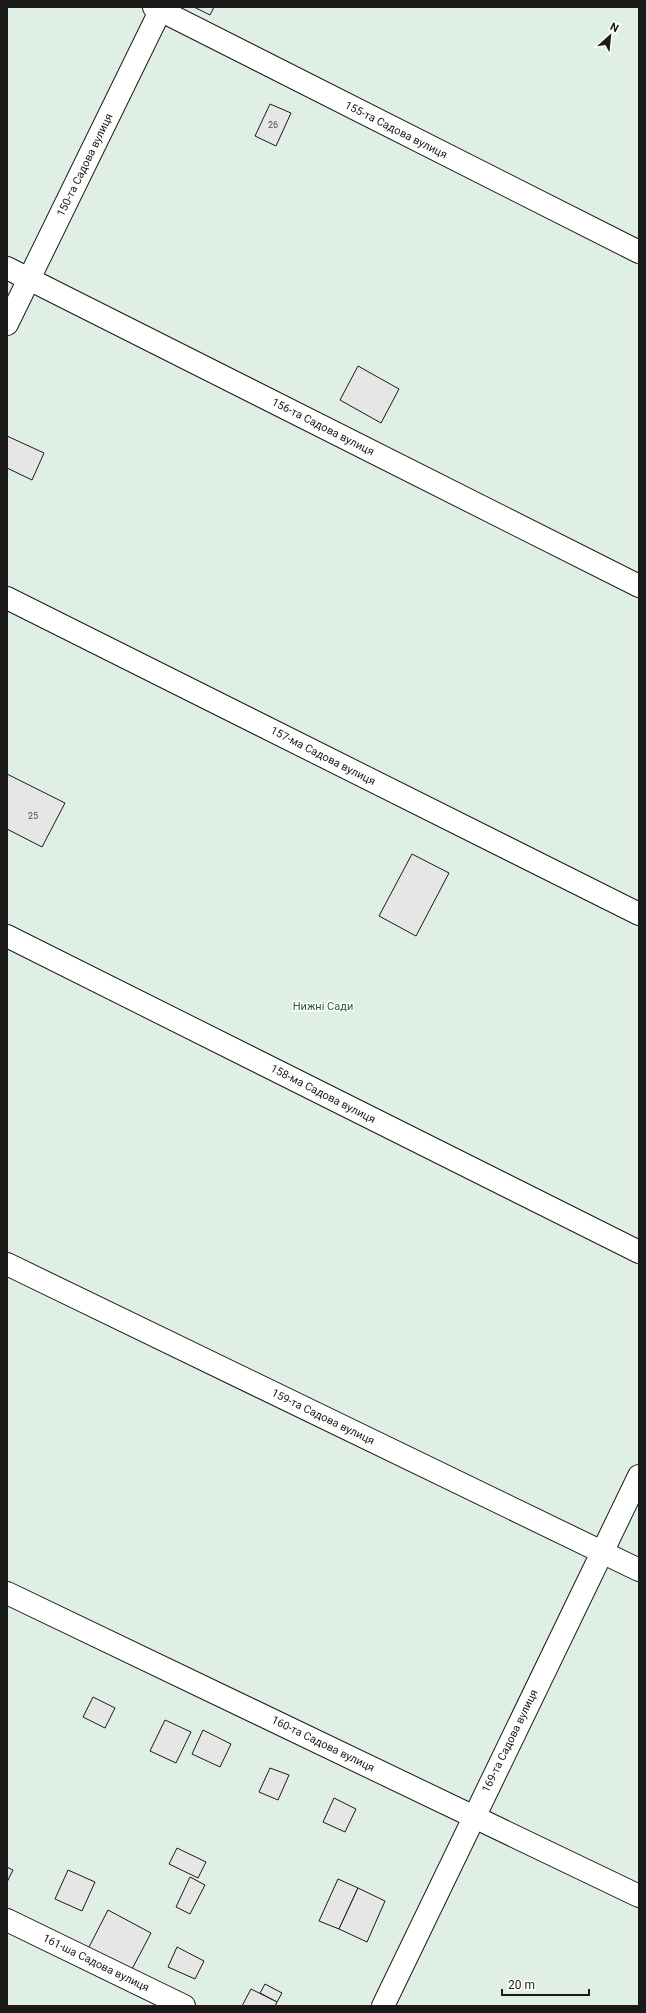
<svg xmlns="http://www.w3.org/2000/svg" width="646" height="2013" viewBox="0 0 646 2013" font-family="Roboto,sans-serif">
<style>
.green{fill:#e0efe3;stroke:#6a6a6a}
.building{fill:#e6e6e6;stroke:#1a1a1a}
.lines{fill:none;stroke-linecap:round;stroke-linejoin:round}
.street-casing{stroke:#1a1a1a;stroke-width:24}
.street{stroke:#fff;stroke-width:22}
.labels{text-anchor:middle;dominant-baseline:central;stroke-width:3;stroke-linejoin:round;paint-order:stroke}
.number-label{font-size:9px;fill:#4d4d4d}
.street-label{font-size:11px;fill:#1a1a1a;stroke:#fff}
.park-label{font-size:11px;fill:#2b5a34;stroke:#fff}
</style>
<rect width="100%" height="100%" fill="#fff"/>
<rect class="green" x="7" y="7" width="632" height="1999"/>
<g class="building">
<path d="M194,7H214L210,15Z"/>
<path d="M270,104L291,113L276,146L255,136Z"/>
<path d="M358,366L399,389L381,423L340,400Z"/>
<path d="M7,436L44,453L32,480L7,468Z"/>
<path d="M7,774L65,803L42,847L7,829Z"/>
<path d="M412,854L449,873L416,936L379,916Z"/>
<path d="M93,1697L115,1708L105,1728L83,1717Z"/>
<path d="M165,1720L191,1732L176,1763L150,1751Z"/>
<path d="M203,1730L231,1744L220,1767L192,1754Z"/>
<path d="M270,1768L289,1775L278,1800L259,1792Z"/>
<path d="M334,1798L356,1809L345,1832L323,1822Z"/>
<path d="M177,1848L206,1862L198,1878L169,1864Z"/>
<path d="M7,1867L13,1870L7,1882Z"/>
<path d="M68,1870L95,1882L82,1911L55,1899Z"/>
<path d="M190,1877L205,1885L190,1914L176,1907Z"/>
<path d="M338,1879L358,1888L339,1929L319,1921Z"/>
<path d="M358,1888L385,1901L367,1942L339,1929Z"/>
<path d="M108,1910L151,1933L131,1971L88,1949Z"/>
<path d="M177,1947L204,1961L195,1979L168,1967Z"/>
<path d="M265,1984L282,1993L277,2002L260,1993Z"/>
<path d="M251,1989L277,2002L275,2006H242Z"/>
</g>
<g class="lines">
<g class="street-casing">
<g id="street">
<path d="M154,7L639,252"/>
<path d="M7,268L639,586"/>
<path d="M7,324L162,7"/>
<path d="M7,598L639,914"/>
<path d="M7,936L639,1252"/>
<path d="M7,1264L639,1570"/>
<path d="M7,1593L639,1896"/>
<path d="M7,1920L184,2006"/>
<path d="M383,2006L639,1476"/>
</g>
</g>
<use href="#street" class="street"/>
</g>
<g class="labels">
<g class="number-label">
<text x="273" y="125">26</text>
<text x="33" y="816">25</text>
</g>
<g class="street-label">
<text transform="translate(396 130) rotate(27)">155-та Садова вулиця</text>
<text transform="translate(85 165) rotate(-64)">150-та Садова вулиця</text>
<text transform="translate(323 427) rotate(27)">156-та Садова вулиця</text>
<text transform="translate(323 756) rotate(27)">157-ма Садова вулиця</text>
<text transform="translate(323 1094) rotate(27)">158-ма Садова вулиця</text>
<text transform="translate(323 1417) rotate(26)">159-та Садова вулиця</text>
<text transform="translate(510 1741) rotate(-64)">169-та Садова вулиця</text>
<text transform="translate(323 1744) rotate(26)">160-та Садова вулиця</text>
<text transform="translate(96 1963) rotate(26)">161-ша Садова вулиця</text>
</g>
<g class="park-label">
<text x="323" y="1006">Нижні Сади</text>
</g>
</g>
<rect width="646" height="2013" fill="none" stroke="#1a1a1a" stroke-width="16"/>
<g transform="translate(610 36) rotate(27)" stroke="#ffffff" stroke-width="3" paint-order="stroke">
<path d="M0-3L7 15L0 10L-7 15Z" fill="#1a1a1a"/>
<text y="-6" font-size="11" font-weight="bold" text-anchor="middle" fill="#1a1a1a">N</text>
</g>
<path d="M502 1989v6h87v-6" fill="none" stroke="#1a1a1a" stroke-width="2"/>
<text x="508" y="1989" font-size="12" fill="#1a1a1a" stroke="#ffffff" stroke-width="3" paint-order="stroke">20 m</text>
</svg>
